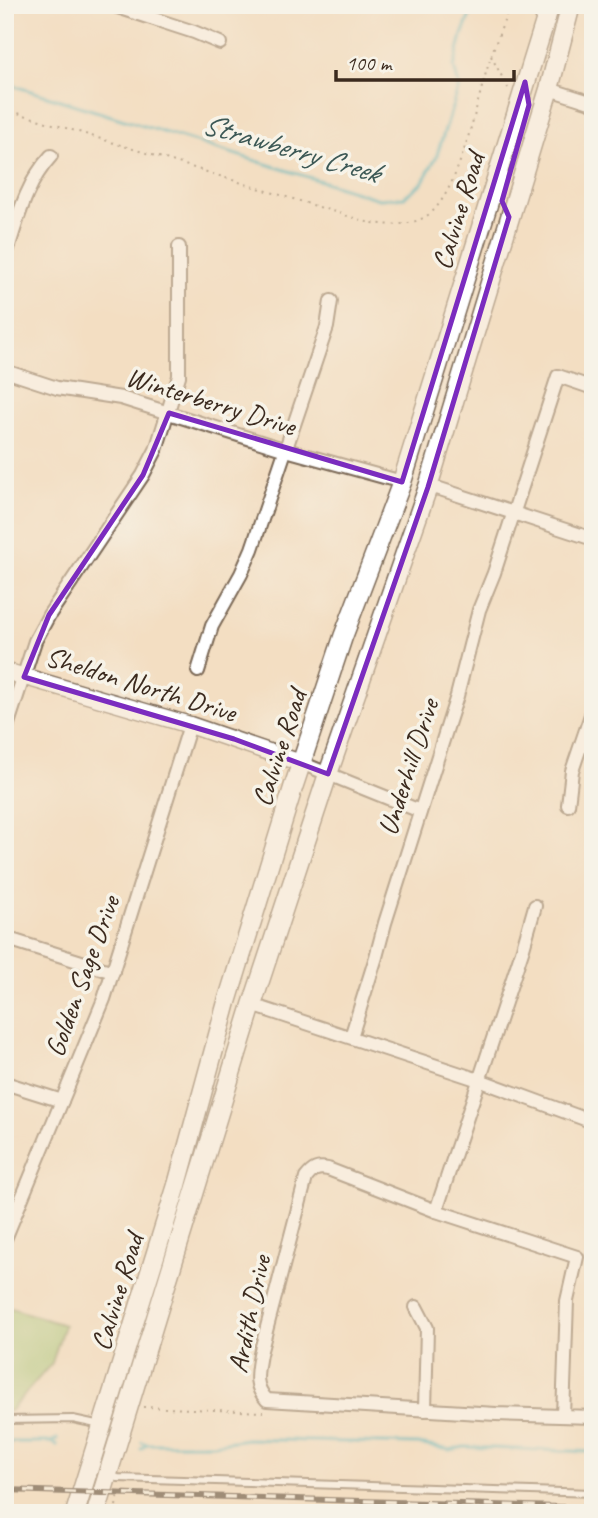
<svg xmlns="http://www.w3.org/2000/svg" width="598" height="1518" viewBox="0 0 598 1518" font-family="Caveat,sans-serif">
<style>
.green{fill:#9bc470;stroke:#6b7747;stroke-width:2}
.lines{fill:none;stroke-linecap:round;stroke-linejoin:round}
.stream{stroke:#3dadba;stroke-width:3.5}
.service-casing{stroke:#7b6957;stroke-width:10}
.minor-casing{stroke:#7b6957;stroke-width:16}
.tertiary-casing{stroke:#7b6957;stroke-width:19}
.secondary-casing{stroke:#7b6957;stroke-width:21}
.path{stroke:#7b6957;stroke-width:2;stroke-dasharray:2 5;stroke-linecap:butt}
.service{stroke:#fff;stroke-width:6}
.minor{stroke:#fff;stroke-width:12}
.tertiary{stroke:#fff;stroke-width:16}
.secondary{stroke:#fff;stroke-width:18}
.rail-casing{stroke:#3b2a1e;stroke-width:6}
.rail{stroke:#f7f3e8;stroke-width:3.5;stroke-dasharray:10;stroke-linecap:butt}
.marked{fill:none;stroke:#7b2cbf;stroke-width:5;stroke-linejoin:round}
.labels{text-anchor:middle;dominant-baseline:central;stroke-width:7;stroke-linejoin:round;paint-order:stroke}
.street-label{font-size:28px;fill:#3b2a1e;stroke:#f7f3e8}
.water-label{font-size:30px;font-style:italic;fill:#3c5855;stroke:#f7f3e8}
</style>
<rect width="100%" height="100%" fill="#f7f3e8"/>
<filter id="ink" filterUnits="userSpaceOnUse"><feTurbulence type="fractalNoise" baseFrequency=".0143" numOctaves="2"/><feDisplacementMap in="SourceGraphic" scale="14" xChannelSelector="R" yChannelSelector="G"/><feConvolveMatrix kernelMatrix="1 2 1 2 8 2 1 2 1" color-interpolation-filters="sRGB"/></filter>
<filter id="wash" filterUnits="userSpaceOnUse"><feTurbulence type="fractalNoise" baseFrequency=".00686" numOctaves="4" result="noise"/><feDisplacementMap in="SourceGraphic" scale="28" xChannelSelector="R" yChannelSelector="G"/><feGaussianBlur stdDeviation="1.57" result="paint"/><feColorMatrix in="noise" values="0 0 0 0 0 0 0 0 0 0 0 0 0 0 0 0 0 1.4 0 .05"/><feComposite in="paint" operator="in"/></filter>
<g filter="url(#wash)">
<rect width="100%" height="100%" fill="#f3dec2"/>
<path class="green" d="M5,1306L64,1325L52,1363L10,1411H5Z"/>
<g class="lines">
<g class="stream">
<path d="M5,83L379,199L404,197L422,183L436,158L459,86L454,67L462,35L474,5"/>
<path d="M5,1442H50L57,1439"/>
<path d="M50,1442L57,1445"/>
<path d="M142,1442L147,1444H213L247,1439L418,1444L450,1450L464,1447L593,1452"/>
<path d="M141,1449L147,1444"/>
</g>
</g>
</g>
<g filter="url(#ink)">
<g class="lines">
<g class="service-casing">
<g id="service">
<path d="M5,1420L73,1419L101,1425"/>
<path d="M110,1476L118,1478L593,1493"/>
</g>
</g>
<g class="minor-casing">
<g id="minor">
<path d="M111,5L194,32L220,43"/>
<path d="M549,89L593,103"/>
<path d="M5,258C17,222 25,184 51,156"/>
<path d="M5,371L57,388L121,398L286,450L402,482"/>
<path d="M428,487L440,489L593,539"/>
<path d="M198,671L212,626L241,574L252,549L327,327L331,301"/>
<path d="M5,733L35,641L49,615L143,475L156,450L179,376V247"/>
<path d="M301,763L420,811"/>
<path d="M568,805L572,771L593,709"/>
<path d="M5,938L113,972"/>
<path d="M252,1005L479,1080L593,1122"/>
<path d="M351,1037L376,957L385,923L457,696L479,610L494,573L558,376L593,388"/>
<path d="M5,1083L62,1101"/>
<path d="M436,1211L523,948L535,906"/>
<path d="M5,1239L104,999L190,725"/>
<path d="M416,1307L427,1328L425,1410"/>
<path d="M563,1416L567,1301L577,1257L436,1211L328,1169C317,1167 313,1169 306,1178L260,1354C257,1372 253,1386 267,1400L496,1414L593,1417"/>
</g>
</g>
<g class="tertiary-casing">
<path id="tertiary" d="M5,671L190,725L301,763"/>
</g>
<g class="secondary-casing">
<g id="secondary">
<path d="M75,1513L177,1185L227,1002L293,788L343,637L402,482L550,5"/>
<path d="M96,1513L252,1005L328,774L428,487L549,89L571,5"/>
</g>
</g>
<g class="path">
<path d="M491,56L508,88"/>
<path d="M5,109L367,222C388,226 416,227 433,211C461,183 476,104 488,66C494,45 503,25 510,5"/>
<path d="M143,1407L263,1412"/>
<path d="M115,1513L118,1493"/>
</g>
<use href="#service" class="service"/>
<use href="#minor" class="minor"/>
<use href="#tertiary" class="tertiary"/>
<use href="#secondary" class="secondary"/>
<g class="rail-casing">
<path id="rail" d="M5,1490L593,1508"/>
</g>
<use href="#rail" class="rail"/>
</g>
</g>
<path d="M0 0H598V1518H0ZM525,82L529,105L502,201L509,217L428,487L328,774L234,739L24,677L49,615L143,475L169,413L402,482Z" fill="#f3dec2" fill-opacity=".55" fill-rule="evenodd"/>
<path class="marked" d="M525,82L529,105L502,201L509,217L428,487L328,774L234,739L24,677L49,615L143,475L169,413L402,482Z"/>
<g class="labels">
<g class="street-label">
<text transform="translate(458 211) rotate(-73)">Calvine Road</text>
<text transform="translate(211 401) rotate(17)">Winterberry Drive</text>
<text transform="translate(141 684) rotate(17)">Sheldon North Drive</text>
<text transform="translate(279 748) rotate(-72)">Calvine Road</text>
<text transform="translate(408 767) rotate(-72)">Underhill Drive</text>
<text transform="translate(82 976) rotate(-70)">Golden Sage Drive</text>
<text transform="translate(117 1292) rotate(-73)">Calvine Road</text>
<text transform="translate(249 1314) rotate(-78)">Ardith Drive</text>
</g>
<g class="water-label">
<text transform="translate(291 148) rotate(16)">Strawberry Creek</text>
</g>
</g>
<rect width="598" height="1518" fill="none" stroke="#f7f3e8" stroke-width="28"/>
<path d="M336 70v10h178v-10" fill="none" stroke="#3b2a1e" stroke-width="3.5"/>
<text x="346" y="70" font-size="21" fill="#3b2a1e" stroke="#f7f3e8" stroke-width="5" paint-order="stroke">100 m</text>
</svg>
